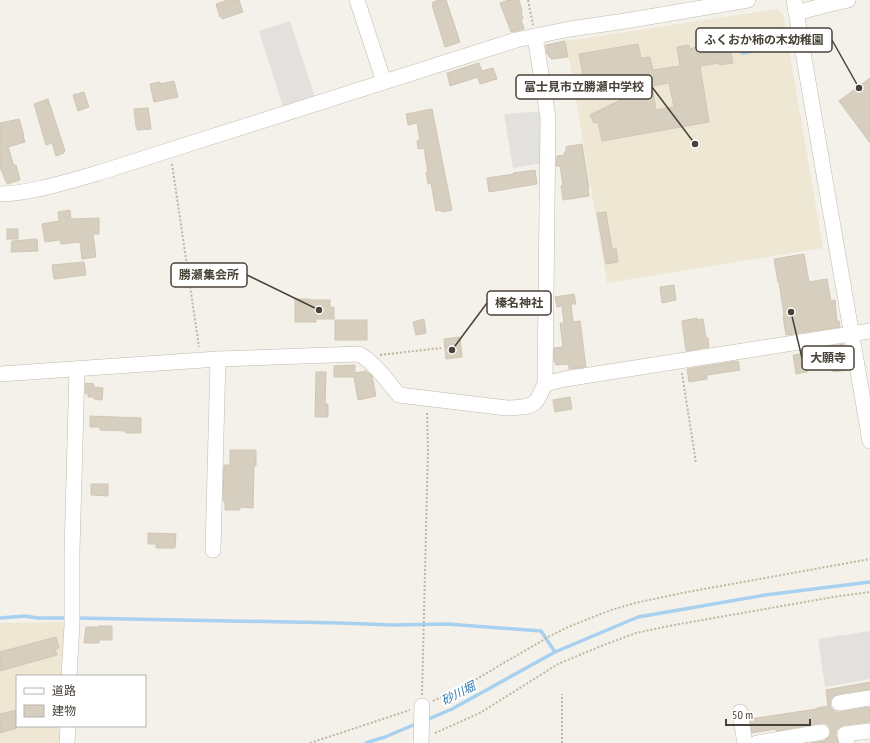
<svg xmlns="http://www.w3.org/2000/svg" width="870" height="743" viewBox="0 0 870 743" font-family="'PT Sans Narrow','Noto Sans JP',sans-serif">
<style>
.education{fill:#ede7d4}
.parking{fill:#e3e1de}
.water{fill:#a8d0ef}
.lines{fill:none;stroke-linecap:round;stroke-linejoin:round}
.stream{stroke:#a8d0ef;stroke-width:3.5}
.building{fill:#d6cebf;stroke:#d0c6b3;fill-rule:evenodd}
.minor-casing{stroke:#c0b9ac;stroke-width:16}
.path{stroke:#c1b69e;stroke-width:2;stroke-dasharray:2 2;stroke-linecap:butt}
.minor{stroke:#fff;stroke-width:15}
.labels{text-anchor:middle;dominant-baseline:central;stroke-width:4;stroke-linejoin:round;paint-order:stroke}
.water-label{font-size:12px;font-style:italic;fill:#3379b2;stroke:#fff}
.leader{fill:none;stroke:#484238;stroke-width:1.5}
.callout-dot{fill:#484238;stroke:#fff;stroke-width:1.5}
.callout{fill:#fff;stroke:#484238;stroke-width:1.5}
.callout-label{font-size:12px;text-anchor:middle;font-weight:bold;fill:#484238}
</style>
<rect width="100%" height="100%" fill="#f4f1ea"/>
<g class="education">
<path d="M778,9L783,14L823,248L607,283L566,41Z"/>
<path d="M67,622L65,676H17V726H64V743H0V623Z"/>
</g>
<g class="parking">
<path d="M290,21L315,97L283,107L259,31Z"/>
<path d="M543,111V163L513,168L504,114Z"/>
<path d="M870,631V679L825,687L818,639Z"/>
</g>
<path class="water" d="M778,27L782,48L741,55L737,34Z"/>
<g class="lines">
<g class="stream">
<path d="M0,618L25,616L37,618H68"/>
<path d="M76,618L340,623L392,625L447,624L541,631L555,652"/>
<path d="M426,720L452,709L555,652L638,617L765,595L870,582"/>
<path d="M366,743L385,737L418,723"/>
</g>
</g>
<g class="building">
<path d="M228,0H239L243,12L222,19V17H220L216,4Z"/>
<path d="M440,0H446L460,42L445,47L432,5L433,4V2Z"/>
<path d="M509,0H519L522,11H521L523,19H521L524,29L511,32L500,3Z"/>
<path d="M728,36L733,63L719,65V63L700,66L709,122L602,141L598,122L594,123L590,115L650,85L587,96L579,54L638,44L641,58L650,57L653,70L680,66L677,47L689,45L690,49L696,47L697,54L717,51L715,38ZM669,83L674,107L656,110L652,86Z"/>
<path d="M565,41L568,57L551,59V57H549L548,54H547L546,45Z"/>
<path d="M479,63L482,71L493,68L497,79L480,84L478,77L450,86L447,73Z"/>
<path d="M870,78V143L839,101Z"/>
<path d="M174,81L178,97L154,102L150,84L160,82V84Z"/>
<path d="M84,92L89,107L78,111L73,95Z"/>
<path d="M48,99L65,151H64V153L56,156L52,143L46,145L34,104Z"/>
<path d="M148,108L151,129L137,130V127H136L134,109Z"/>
<path d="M432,109L452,210L442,212V210L436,211L431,183L428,184L426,172H428L424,148L418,149L417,141L420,140L417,123L408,125L406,114Z"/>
<path d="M19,119L24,136H23L25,142L8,147L14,166L16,165L20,180L7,184L0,167V123Z"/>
<path d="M582,144L589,188H588L589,196L563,200L561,186L563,185L560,166H556L557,156L565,155L564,152H566V147L570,146Z"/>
<path d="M535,170L537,184L489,192L487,178L514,174L513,173Z"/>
<path d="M70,210L71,219L99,218V234H93L96,257L82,259L80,242L61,244L60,240L45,242L42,224L59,221L58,212Z"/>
<path d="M606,212L612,249L616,248L618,262L606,264L597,213Z"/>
<rect x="7" y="229" width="11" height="10"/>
<path d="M37,239L38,251L11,252L12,241Z"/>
<path d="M804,254L809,282L827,279L831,301L835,300L837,321H839L840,327L786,335L783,316L784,315L779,282H778L774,259Z"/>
<path d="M84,262L86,275L54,279L52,265Z"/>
<path d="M674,285L676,300L662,303L660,287Z"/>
<path d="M574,294L576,304H571L573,322L580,321L586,367L569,369V364L556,365L555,362H554V348L563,347L560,323H564L562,306L557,307L555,297Z"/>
<path d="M295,299H310V300H330V307H334V319H316V322H295Z"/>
<path d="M697,318V320L703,319L706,338H708L709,347L686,351L682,321Z"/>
<path d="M424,319L426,333L416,335L413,322Z"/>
<rect x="335" y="320" width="32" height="20"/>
<path d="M460,337L462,357L446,359L444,339Z"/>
<path d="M843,344L848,370L833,372L832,365L807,369V372L796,374L793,355L812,352V353L830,351L829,347Z"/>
<path d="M738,361L740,370L707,375V379L689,382L687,369Z"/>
<path d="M355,365V373L366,371L372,376L376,396L358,400L354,377H334V366Z"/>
<path d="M316,372H326L325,404H328V417H315Z"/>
<path d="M86,383L94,384L93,387L103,388L102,400L94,399V397H88V394L85,393Z"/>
<path d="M570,397L572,409L555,412L553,400Z"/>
<path d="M90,416L141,418V433H126L125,431L100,430V427H90Z"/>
<path d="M230,450H256V466H254L253,508L240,507V510H225V501H223L224,465H230Z"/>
<path d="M91,484H108V496L91,495Z"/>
<path d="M148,533L176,534L175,548H156V544H148Z"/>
<path d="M99,626H112V640H99V643H84L86,627H99Z"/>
<path d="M56,637L59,648L55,649L57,655L0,671V652Z"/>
<path d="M870,682V689L838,694L834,696L831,699L830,705L832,709L836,712H840L869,707L870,711V722L844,725L839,727L836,731V736L838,743H811L824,741L827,739L830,735L831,730L829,726L825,723H820L776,731V729L752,733L750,719L817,709V708L828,706L826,690Z"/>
<path d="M17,710V728L0,733V714Z"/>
</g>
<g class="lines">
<g class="minor-casing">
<g id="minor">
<path d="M357,0L384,82"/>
<path d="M794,0L870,441"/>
<path d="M796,13L826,5L848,0"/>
<path d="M535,36L548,118L545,384"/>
<path d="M0,194C33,193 66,182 98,173L516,40L570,29L625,21L748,0"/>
<path d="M0,374L218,359L359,354C375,363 387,381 399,395L507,408C516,407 529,409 536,401C540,397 542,389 545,384L565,379L870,331"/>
<path d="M213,550L218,359"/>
<path d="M69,676L72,625V552L77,369"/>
<path d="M839,703L870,698"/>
<path d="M740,712L745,743"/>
<path d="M67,743L68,726"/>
<path d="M421,743L422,706"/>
<path d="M757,743L822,732"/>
<path d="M847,743L845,734L870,731"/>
</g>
</g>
<g class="path">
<path d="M528,0L533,25"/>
<path d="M172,164L199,347"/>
<path d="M380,355L441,348"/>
<path d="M682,373L696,463"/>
<path d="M422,695L428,450L427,411"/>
<path d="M433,701L461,688L550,636L568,627L611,610L635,603L682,593L870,559"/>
<path d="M435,733L480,713L558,664L601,646L636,633L674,625L839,596L870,592"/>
<path d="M310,743L410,710"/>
<path d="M562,743V694"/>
</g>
<use href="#minor" class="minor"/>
</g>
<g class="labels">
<g class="water-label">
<text transform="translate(458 693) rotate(-27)">砂川堀</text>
</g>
</g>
<path class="leader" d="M859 88L832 40M695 144L652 87M319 310L247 275M452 350L487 303M791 312L802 358"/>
<g class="callout-dot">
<circle cx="859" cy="88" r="4"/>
<circle cx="695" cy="144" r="4"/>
<circle cx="319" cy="310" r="4"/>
<circle cx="452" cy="350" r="4"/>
<circle cx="791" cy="312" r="4"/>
</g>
<g class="callout">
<rect x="696" y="28" width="136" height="24" rx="4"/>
<rect x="516" y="75" width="136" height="24" rx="4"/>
<rect x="171" y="263" width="76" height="24" rx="4"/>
<rect x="487" y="291" width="64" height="24" rx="4"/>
<rect x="802" y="346" width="52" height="24" rx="4"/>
</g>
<g class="callout-label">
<text x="764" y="44">ふくおか柿の木幼稚園</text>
<text x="584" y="91">富士見市立勝瀬中学校</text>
<text x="209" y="279">勝瀬集会所</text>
<text x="519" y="307">榛名神社</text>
<text x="828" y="362">大願寺</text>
</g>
<rect x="16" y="675" width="130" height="52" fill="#ffffff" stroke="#b6b3af"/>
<rect x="24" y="688" width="20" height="6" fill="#ffffff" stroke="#b6b3af"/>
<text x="52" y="695" font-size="12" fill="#484238">道路</text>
<rect x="24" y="705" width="20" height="12" fill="#d6cebf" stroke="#b6b3af"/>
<text x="52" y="715" font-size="12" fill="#484238">建物</text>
<path d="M726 719v6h84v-6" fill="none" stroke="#484238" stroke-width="2"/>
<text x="732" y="719" font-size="12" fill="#484238" stroke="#ffffff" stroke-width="3" paint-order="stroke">50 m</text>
</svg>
